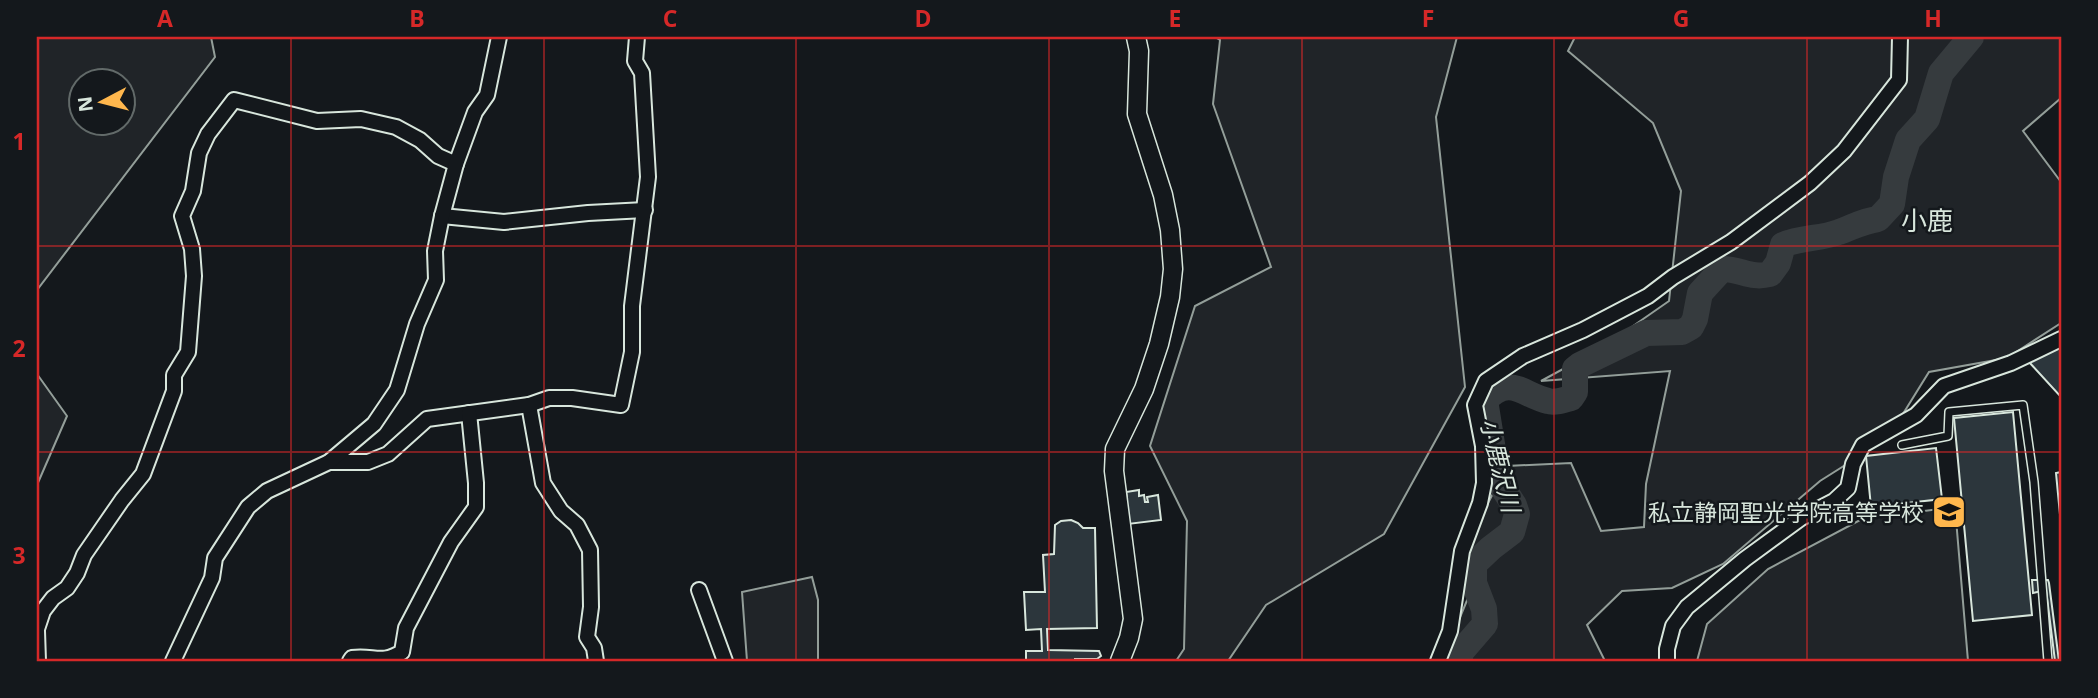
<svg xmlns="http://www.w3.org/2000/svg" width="2098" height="698" viewBox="0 0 2098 698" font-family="'Open Sans','Noto Sans JP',sans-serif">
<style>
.green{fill:#202428;stroke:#939e99;stroke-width:2;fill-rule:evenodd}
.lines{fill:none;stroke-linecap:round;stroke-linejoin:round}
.river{stroke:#363b3e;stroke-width:26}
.building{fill:#2c363c;stroke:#d8e6dc;stroke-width:2}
.service-casing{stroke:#d8e6dc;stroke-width:10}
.minor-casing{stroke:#d8e6dc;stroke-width:18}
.tertiary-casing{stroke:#d8e6dc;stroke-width:21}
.service{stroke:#14181c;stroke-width:7}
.minor{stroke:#14181c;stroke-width:14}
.tertiary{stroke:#14181c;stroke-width:18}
.grid{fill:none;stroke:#d62828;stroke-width:2;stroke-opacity:0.55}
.labels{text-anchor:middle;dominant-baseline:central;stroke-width:5;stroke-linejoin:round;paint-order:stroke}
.poi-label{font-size:23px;fill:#d8e6dc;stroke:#14181c;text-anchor:end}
.water-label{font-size:24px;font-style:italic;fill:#d8e6dc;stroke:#14181c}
.quarter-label{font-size:26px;fill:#d8e6dc;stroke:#14181c}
.neatline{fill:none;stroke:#d62828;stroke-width:2.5}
.grid-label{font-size:23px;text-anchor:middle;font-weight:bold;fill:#d62828}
</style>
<rect width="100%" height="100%" fill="#14181c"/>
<g class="green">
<path d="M37,37H211L215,57L37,290ZM80,80H122V122H80Z"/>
<path d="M1215,37H1457L1436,117L1465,387L1384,534L1266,605L1228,661H1176L1184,649L1187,521L1150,446L1195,306L1271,267L1213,104L1220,40Z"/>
<path d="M1575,37H2061V98L2023,131L2061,182V323L2007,358L1929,372L1888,438L1820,481L1723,564L1672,588L1622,591L1587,625L1605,661H1442L1468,598L1471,548L1483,513L1507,466L1571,463L1601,531L1644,527L1646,484L1670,371L1541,381L1600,349L1669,301L1681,191L1653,123L1568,51Z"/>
<path d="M37,374L67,416L37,485Z"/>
<path d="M1955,507L1968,661H1697L1707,624L1768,569L1862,519Z"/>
<path d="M812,577L818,600V661H747L742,592Z"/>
</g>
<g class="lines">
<path class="river" d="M1460,661V653L1485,624L1484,609L1474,583V564L1491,548L1512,532L1517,514L1514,505L1503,488L1496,469L1485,400C1511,374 1522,395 1548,401C1554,403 1564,400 1571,398L1575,392V369L1580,365L1646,333L1682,332L1691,327L1695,319L1700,293L1722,269C1742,269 1750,279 1770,274L1778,263L1783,245C1801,237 1821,239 1839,232C1853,227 1863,221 1878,219L1892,204L1896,177L1908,140L1927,119L1941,73L1971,37"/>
</g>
<g class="building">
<path d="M2061,346V397L2029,362Z"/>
<path d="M2013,412L2032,615L1973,621L1954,418Z"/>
<path d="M1936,448L1942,499L1871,507L1866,456Z"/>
<path d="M2061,472V525L2056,473Z"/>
<path d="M1139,490V496L1144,495L1145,502H1148L1147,497L1158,495L1161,520L1128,524L1124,499L1127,498L1126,492Z"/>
<path d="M1071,520L1078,523L1083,528H1095L1097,628L1047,629L1048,650L1099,651L1101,656L1097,659H1075V661H1026V651H1042L1041,629L1026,630L1024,592H1045L1043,555L1054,554L1055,525L1061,521Z"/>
<path d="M2032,580H2048L2049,583L2059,661H2055L2046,590L2033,593Z"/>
</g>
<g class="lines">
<g class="service-casing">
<path id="service" d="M1902,445L1948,436L1949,412L2023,405L2034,482L2048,661"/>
</g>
<g class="minor-casing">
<g id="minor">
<path d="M442,216L504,222L588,213L645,210"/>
<path d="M529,405L543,483L561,511L577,525L590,550L591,607L587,637L594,648L596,661"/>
<path d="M329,462H368L388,454L427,419L529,405L549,398H572L621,405L632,352V306L648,177L642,73L635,61L637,37"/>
<path d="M699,590L725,661"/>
<path d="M37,629L43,611L53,598L67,588L77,573L84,555L122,500L143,474L174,391V375L188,352L194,276L192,249L182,216L193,191L199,153L208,134L234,100L317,121L361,119L396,127L420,140L438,156L456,164"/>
<path d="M37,631L38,661"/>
<path d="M173,661L212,578L215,558L248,507L267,491L329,462L374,424L397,390L417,324L436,280L435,251L442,216L456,164L475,112L487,95L499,37"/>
<path d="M350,661L352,658C374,655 381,665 402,652L406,628L451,542L476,507V483L469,413"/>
<path d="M1438,661L1450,631L1462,551L1480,503L1484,483L1483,446L1475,405L1486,381L1523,356L1583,330L1648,296L1673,277L1731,242L1810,183L1844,151L1899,80L1900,37"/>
<path d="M1667,661V649L1673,626L1687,607L1745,559L1801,518L1834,501L1848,488L1853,464L1863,445L1916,415L1944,386L2011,363L2061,339"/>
</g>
</g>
<g class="tertiary-casing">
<path id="tertiary" d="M1120,661L1129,638L1133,619L1114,471L1115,449L1144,389L1159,344L1170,297L1173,269L1170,230L1163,195L1137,114L1139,51L1136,37"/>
</g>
<use href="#service" class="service"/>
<use href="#minor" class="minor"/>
<use href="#tertiary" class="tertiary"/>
</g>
<path class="grid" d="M291,37V661M544,37V661M796,37V661M1049,37V661M1302,37V661M1554,37V661M1807,37V661M37,246H2061M37,452H2061"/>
<defs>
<g id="school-square" transform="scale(1.75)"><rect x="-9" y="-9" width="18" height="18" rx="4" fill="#ffb74d" stroke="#14181c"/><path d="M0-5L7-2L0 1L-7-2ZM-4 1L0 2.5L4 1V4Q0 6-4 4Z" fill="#111"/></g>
</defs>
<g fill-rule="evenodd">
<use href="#school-square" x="1949" y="512"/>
</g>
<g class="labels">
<g class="poi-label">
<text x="1924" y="512">私立静岡聖光学院高等学校</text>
</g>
<g class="water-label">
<text transform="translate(1501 465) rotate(76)">小鹿沢川</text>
</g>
<g class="quarter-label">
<text x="1927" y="220">小鹿</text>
</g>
</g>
<rect width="2098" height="698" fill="none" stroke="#14181c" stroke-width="77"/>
<g transform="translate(102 102) rotate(263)"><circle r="33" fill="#14181c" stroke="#626a69" stroke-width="2"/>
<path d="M0-5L12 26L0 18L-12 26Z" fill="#ffb74d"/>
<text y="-10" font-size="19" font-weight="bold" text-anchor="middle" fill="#d8e6dc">N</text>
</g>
<rect x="38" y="38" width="2022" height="622" class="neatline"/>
<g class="grid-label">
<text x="165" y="27">A</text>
<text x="417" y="27">B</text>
<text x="670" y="27">C</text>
<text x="923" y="27">D</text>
<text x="1175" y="27">E</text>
<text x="1428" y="27">F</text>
<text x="1681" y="27">G</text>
<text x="1933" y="27">H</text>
<text x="19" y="150">1</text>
<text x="19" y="357">2</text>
<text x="19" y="564">3</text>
</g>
</svg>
